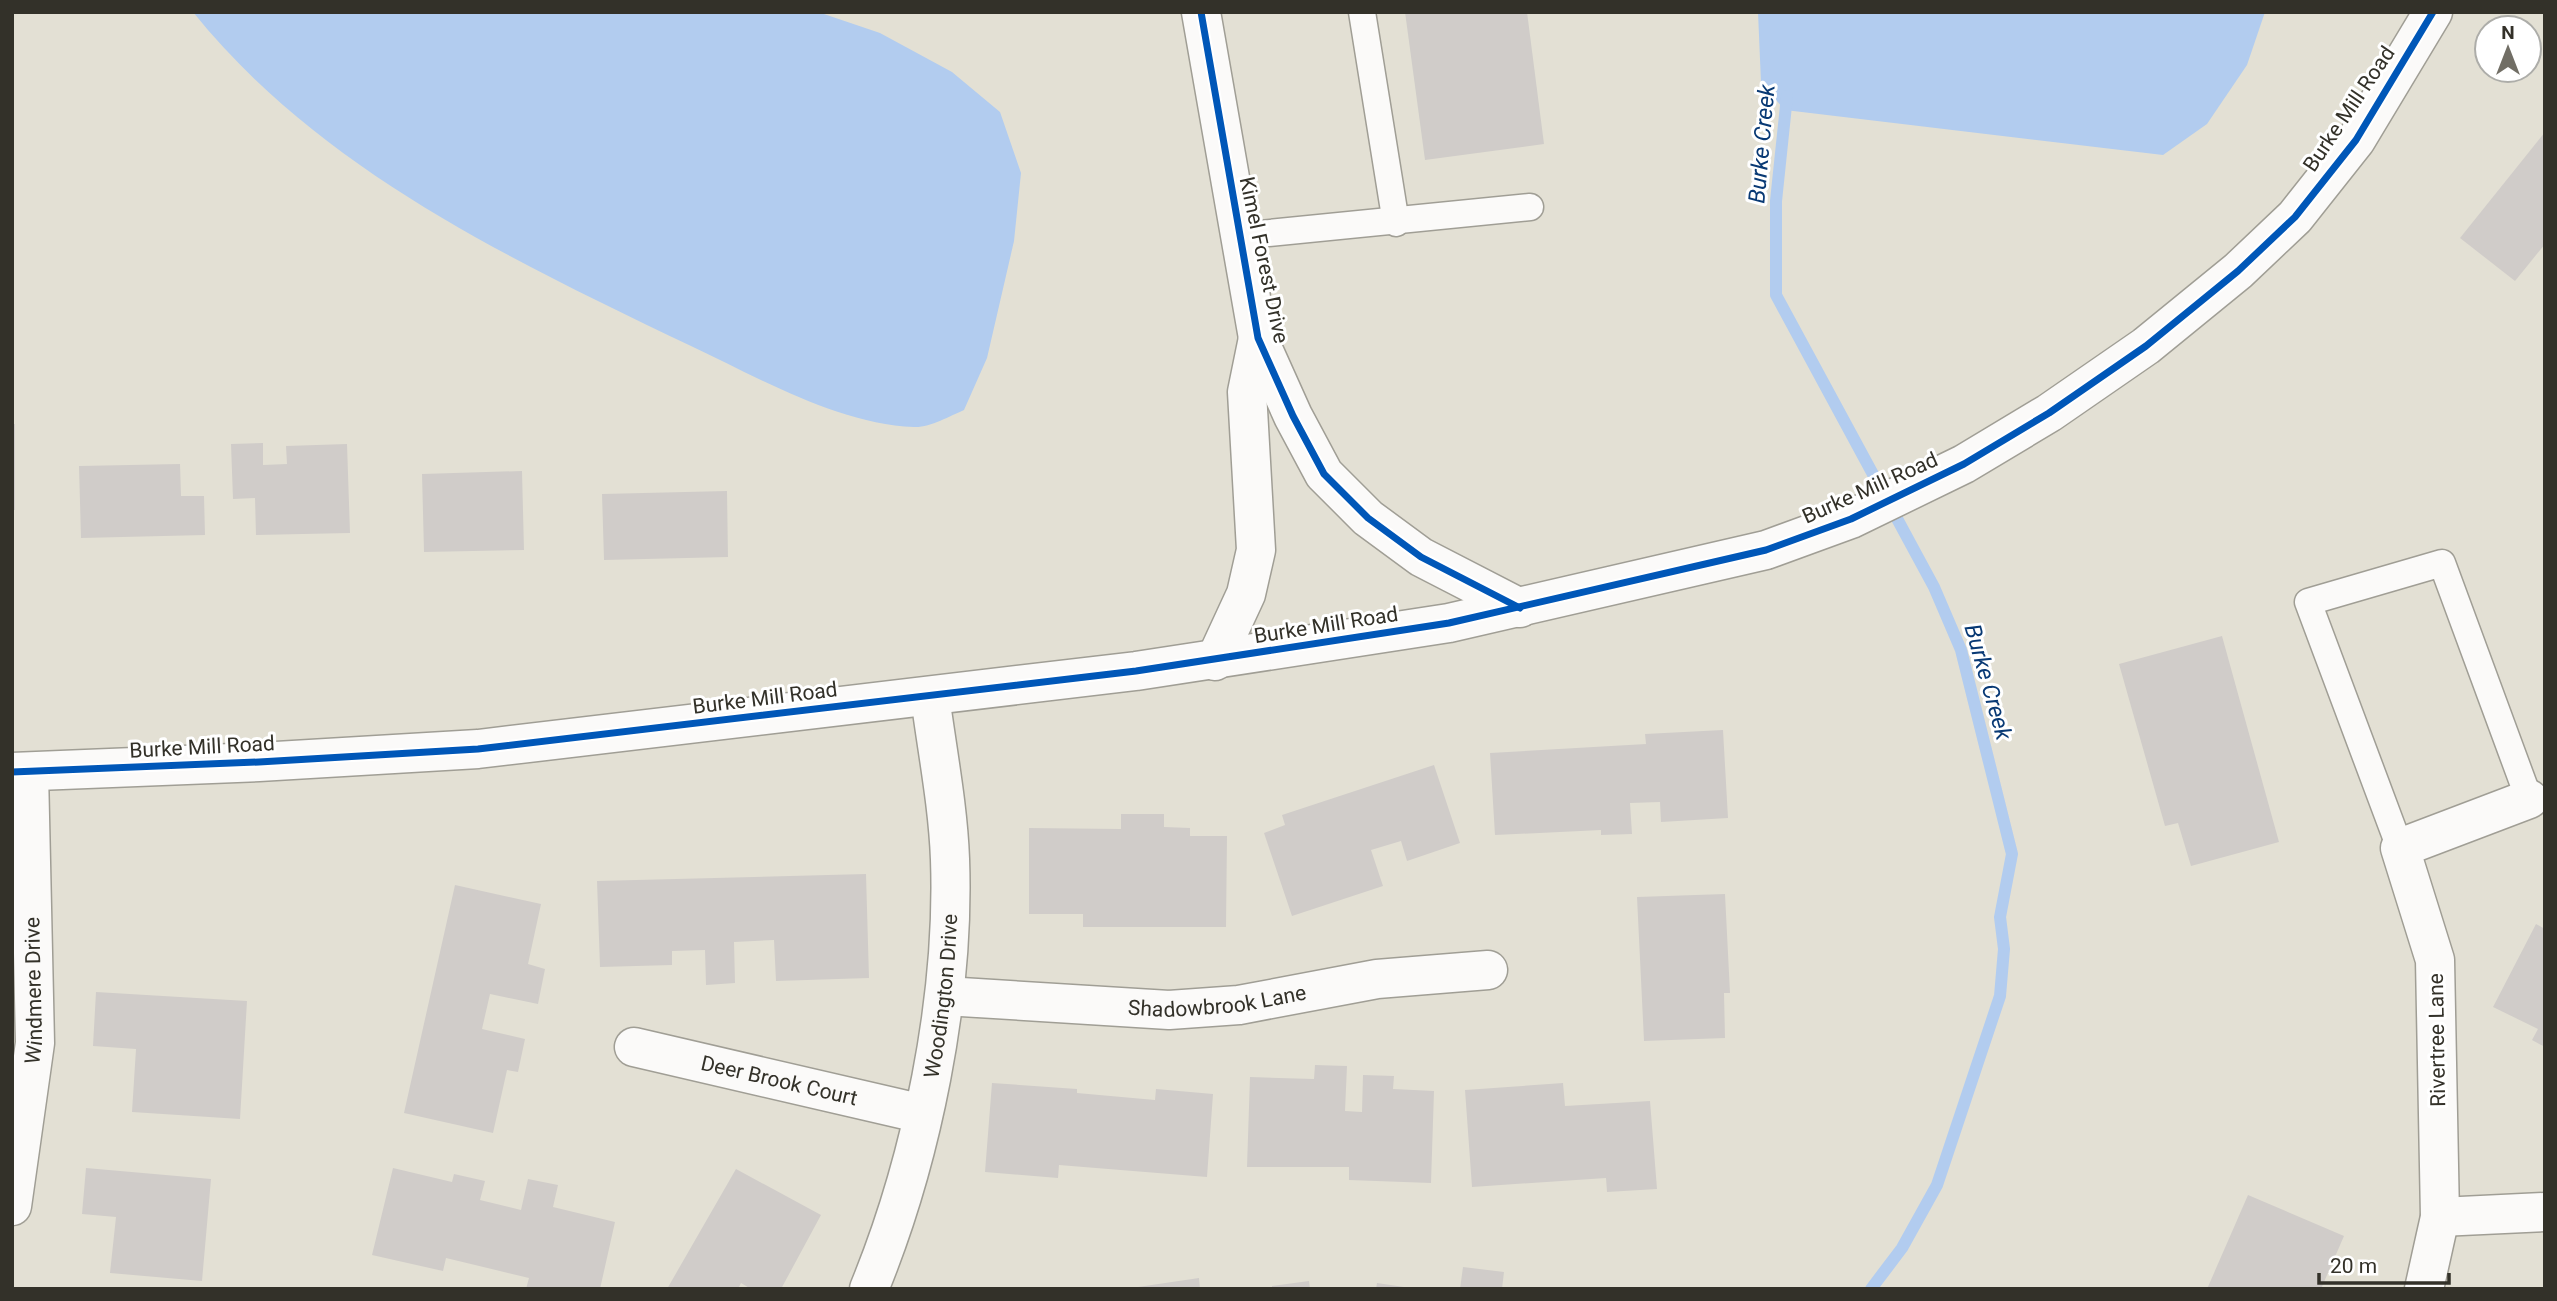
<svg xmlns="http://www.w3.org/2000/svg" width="2557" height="1301" viewBox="0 0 2557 1301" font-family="Roboto,sans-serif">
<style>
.water{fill:#b2ccef}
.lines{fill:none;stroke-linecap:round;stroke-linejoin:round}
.stream{stroke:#b2ccef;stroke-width:12}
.building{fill:#d0ccc9}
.service-casing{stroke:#a09e95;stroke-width:29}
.minor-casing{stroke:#a09e95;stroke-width:41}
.tertiary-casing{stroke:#a09e95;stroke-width:41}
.service{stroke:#fbfaf9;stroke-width:26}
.minor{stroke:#fbfaf9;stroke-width:38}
.tertiary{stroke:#fbfaf9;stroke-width:38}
.cycleway-casing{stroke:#fff;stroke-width:11}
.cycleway{stroke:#0057b8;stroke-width:7}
.labels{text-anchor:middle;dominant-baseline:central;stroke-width:6;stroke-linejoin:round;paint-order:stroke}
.street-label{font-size:21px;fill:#333129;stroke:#fff}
.water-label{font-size:23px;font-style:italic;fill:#083974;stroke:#fff}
</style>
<rect width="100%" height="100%" fill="#e3e0d4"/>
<g class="water">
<path d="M193,12H818L880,33L952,72L1000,112L1021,173L1014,241L987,358L964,410C950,416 929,428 914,427C838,424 759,378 691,346C512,260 320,170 193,12Z"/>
<path d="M1758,12H2265L2247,65L2207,124L2163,155L1785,110L1761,83Z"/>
</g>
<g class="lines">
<path class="stream" d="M1787,96L1776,201V295L1934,587L1961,650L2012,854L2000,917L2004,949L2000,996L1937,1185L1902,1248L1871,1289"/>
</g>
<g class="building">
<path d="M1405,12H1527L1544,144L1425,160Z"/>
<path d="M2545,132V244L2515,281L2460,238Z"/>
<rect x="12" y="424" width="3" height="86"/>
<path d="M263,443V465L287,464L286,446L347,444L350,533L256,535L255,498L233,499L231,444Z"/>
<path d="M180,464L181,496H204L205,535L81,538L79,466Z"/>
<path d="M522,471L524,550L424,552L422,474Z"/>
<path d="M727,491L728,557L604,560L602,494Z"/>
<path d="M2222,636L2279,842L2191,866L2178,823L2165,826L2119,664Z"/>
<path d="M1723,730L1728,818L1661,822L1660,802L1630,803L1632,834L1601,835V830L1495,835L1490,753L1646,744L1645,734Z"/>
<path d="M1434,765L1460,843L1407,861L1401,841L1371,850L1383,886L1292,916L1264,833L1285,825L1282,815Z"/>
<path d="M1121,814H1164V827L1190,828V836H1227L1226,927H1083V914H1029V828L1121,829Z"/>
<path d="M866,874L869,978L776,981L774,940L734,942L735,983L706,985L705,950L672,951V965L600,967L597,881Z"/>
<path d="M455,885L541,904L528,964L545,969L538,1004L490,994L482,1029L525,1039L518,1072L507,1070L493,1133L404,1113Z"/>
<path d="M1725,894L1730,993H1724L1725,1038L1644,1041L1637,897Z"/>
<path d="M2536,924L2545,929V1047L2532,1040L2538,1029L2493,1007Z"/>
<path d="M96,992L247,1001L240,1119L132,1112L136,1049L93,1046Z"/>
<path d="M1315,1065L1347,1066L1345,1111L1362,1112L1363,1075L1394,1076L1393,1089L1434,1091L1431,1183L1349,1180V1167H1247L1250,1077L1314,1079Z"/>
<path d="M992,1083L1077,1089V1093L1155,1100L1156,1089L1213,1094L1207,1177L1059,1165L1058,1178L985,1172Z"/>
<path d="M1563,1083L1565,1106L1650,1101L1657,1189L1607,1192L1606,1178L1472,1187L1465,1090Z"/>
<path d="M86,1168L211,1179L202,1281L110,1273L116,1217L82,1214Z"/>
<path d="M393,1168L452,1182L454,1174L485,1181L480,1200L521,1210L528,1179L558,1185L553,1207L615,1222L600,1289H526L529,1278L446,1258L443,1271L372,1255Z"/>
<path d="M736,1169L821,1215L781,1289H751L741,1283L738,1289H667Z"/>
<path d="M2248,1195L2344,1236L2321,1289H2207Z"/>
<path d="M1463,1267L1504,1272L1502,1289H1460Z"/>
<path d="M1199,1278L1200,1289H1138V1287Z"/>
<path d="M1309,1281L1310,1289H1272V1286Z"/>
<path d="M1377,1283L1404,1287L1403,1289H1376Z"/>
</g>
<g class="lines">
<g class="service-casing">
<g id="service">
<path d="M1362,12L1396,223"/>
<path d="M1239,236L1530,207"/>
<path d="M2400,848L2308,602L2442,563L2529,799"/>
</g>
</g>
<g class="minor-casing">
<g id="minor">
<path d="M1201,12L1258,338L1293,416L1324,474L1368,518L1421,557L1520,608"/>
<path d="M1215,661L1246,594L1256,550L1247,392L1258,338"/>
<path id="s1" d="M945,996L1169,1010L1239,1005L1377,979L1488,970"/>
<path id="s2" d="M634,1047L923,1114"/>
<path id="s3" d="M12,1206L35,1043L29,772"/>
<path d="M2440,1217L2545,1212"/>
<path id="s4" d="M869,1289C922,1160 955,998 950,859C948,805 937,750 930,696"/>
<path d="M2424,1289L2440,1217L2435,960L2400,848L2529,799"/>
</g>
</g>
<g class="tertiary-casing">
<path id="tertiary" d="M12,772L259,762L478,749L1136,671L1449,623L1766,550L1851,519L1964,464L2049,413L2146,346L2238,271L2295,217L2356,140L2433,12"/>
</g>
<use href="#service" class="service"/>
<use href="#minor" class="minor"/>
<use href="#tertiary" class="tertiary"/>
<g class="cycleway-casing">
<g id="cycleway">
<path d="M1201,12L1258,338L1293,416L1324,474L1368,518L1421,557L1520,608"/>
<path d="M12,772L259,762L478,749L1136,671L1449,623L1766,550L1851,519L1964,464L2049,413L2146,346L2238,271L2295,217L2356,140L2433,12"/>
</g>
</g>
<use href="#cycleway" class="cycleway"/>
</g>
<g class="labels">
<g class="street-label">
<text transform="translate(2349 109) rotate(-56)">Burke Mill Road</text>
<text transform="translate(1264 260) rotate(78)">Kimel Forest Drive</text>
<text transform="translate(1870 488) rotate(-24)">Burke Mill Road</text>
<text transform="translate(1326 625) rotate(-9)">Burke Mill Road</text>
<text transform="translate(765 698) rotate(-7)">Burke Mill Road</text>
<text transform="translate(202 747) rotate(-3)">Burke Mill Road</text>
<text stroke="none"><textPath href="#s3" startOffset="217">Windmere Drive</textPath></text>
<text stroke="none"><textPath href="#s4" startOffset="303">Woodington Drive</textPath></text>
<text stroke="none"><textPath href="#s1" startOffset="273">Shadowbrook Lane</textPath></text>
<text transform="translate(2437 1040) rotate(-91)">Rivertree Lane</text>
<text stroke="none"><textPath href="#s2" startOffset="149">Deer Brook Court</textPath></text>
</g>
<g class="water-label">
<text transform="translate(1762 144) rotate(-85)">Burke Creek</text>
<text transform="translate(1988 682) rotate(74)">Burke Creek</text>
</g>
</g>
<rect width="2557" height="1301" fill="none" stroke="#333129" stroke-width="28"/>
<g transform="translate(2508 49)"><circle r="33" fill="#ffffff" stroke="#adada9" stroke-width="2"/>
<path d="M0-5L12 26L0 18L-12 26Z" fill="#716e65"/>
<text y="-10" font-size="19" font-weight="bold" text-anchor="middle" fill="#333129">N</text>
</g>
<path d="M2319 1273v10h130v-10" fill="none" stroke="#333129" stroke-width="3.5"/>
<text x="2330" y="1273" font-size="21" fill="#333129" stroke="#ffffff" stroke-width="5" paint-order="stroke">20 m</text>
</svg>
